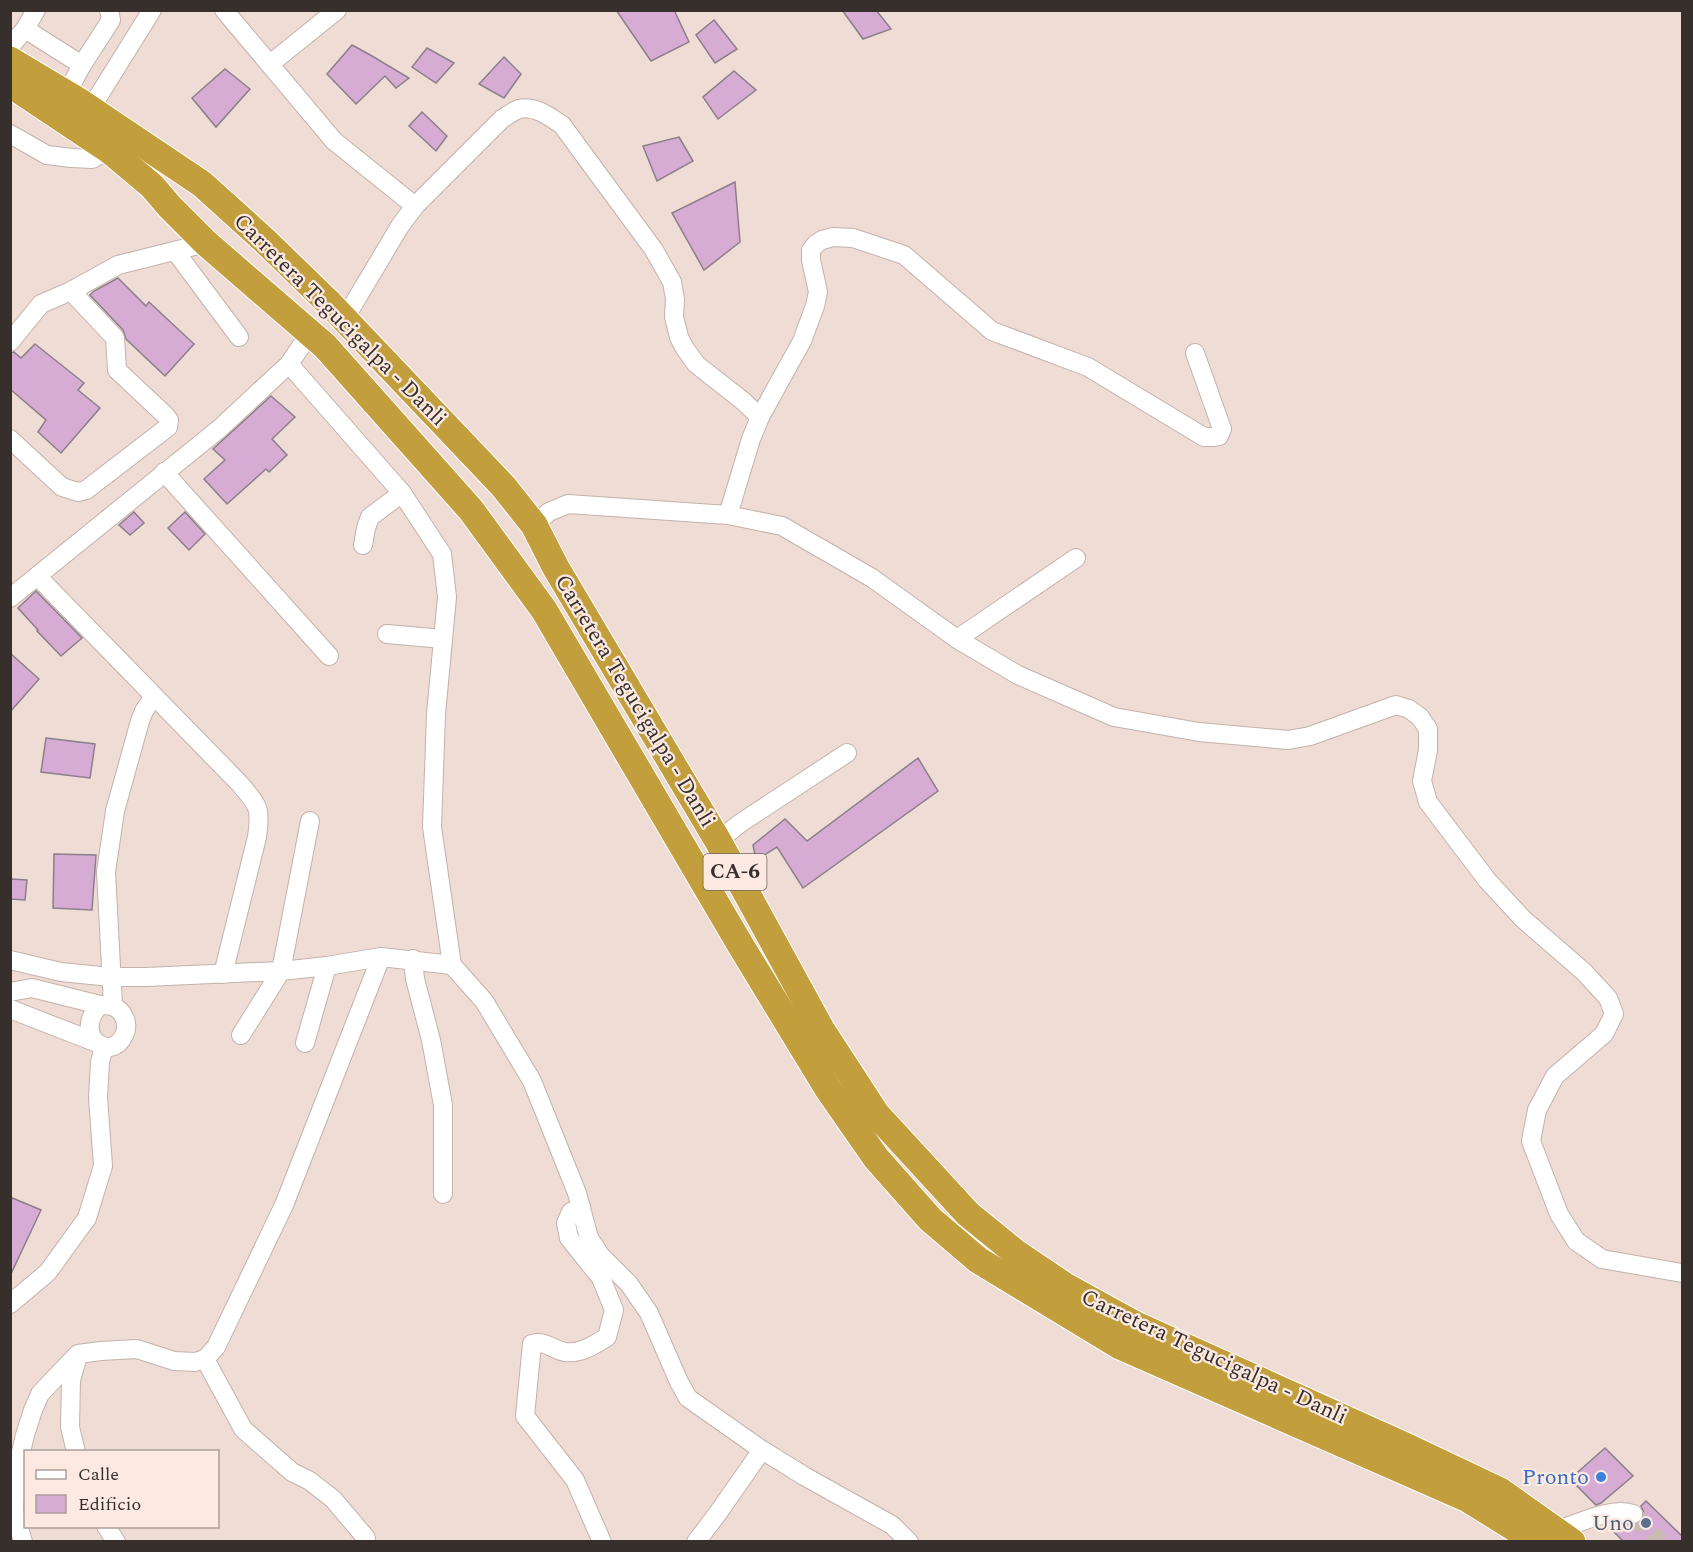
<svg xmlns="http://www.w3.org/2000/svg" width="1693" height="1552" viewBox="0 0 1693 1552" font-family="Spectral,serif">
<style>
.building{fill:#d7acd4;stroke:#8b7f8a;stroke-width:1.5}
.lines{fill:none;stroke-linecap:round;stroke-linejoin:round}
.minor-tunnel{stroke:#c9b9b3;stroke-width:18;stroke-dasharray:18 9;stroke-linecap:butt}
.minor-casing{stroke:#c3b2aa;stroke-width:20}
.highway-casing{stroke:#fff;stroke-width:29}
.minor{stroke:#fff;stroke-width:18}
.highway{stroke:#c29f3c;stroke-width:27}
.shop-dot{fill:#3f7fe0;stroke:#fbe9e2;stroke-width:2}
.service-dot{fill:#5c6f8a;stroke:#fbe9e2;stroke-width:2}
.labels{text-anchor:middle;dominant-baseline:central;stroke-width:4.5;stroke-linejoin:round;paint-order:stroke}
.shield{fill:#fbe9e2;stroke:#716763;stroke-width:1.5}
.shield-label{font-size:21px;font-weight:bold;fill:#362f2c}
.street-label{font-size:22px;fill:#362f2c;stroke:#fbe9e2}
.shop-label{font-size:22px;fill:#366cbe;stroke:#fbe9e2;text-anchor:end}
.service-label{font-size:22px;fill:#4e5e75;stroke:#fbe9e2;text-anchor:end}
</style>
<rect width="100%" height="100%" fill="#eedcd5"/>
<g class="building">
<path d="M616,10H674L689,42L651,61Z"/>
<path d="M842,10H876L891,29L863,39Z"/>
<path d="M714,20L737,49L715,63L696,35Z"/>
<path d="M352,45L372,56L409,78L396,88L385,76L356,104L327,74Z"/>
<path d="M427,48L454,63L436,83L412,67Z"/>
<path d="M504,57L521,74L504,98L479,84Z"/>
<path d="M225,69L250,89L216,127L192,98Z"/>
<path d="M734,71L756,90L718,119L703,97Z"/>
<path d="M422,112L447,136L436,151L409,126Z"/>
<path d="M679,137L693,161L657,181L643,146Z"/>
<path d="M735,182L740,242L704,270L672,213Z"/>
<path d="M118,278L146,306L149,302L194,344L165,376L126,339L123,330L90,295L94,291Z"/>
<path d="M35,344L84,383L78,390L100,408L61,453L38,432L46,420L10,389V353L14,352L21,358Z"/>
<path d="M271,396L295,417L272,439L287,455L269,472L266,469L227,504L204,479L225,460L213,449Z"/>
<path d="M134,512L144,523L130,535L119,525Z"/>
<path d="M185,512L205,534L189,550L168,528Z"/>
<path d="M36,591L82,638L61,656L37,631L38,630L18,608Z"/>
<path d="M10,653L39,679L10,712Z"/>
<path d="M46,738L95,744L90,778L41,772Z"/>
<path d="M918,758L938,791L803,888L777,847L756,860L753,845L785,819L807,841Z"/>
<path d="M54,854L96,855L92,910L53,908Z"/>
<path d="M10,879L27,880L25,900L10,899Z"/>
<path d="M10,1197L41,1210L10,1276Z"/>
<path d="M1605,1448L1633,1476L1601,1503L1596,1505L1570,1479Z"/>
<path d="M1646,1501L1683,1537V1542H1624L1614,1532L1623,1523L1636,1525L1641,1522L1644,1516L1643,1510L1641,1506Z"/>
</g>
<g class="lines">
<path class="minor-tunnel" d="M1633,1514L1660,1542"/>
<g class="minor-casing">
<g id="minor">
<path d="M224,10L334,141L415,206"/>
<path d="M25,29L82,65"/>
<path d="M10,47L25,29L36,10"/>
<path d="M270,64L337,10"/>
<path d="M67,93L82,65L111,20L109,10"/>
<path d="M83,118L91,108L152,10"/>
<path d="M10,134L47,155L72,158L92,159L109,150"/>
<path d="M175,251L239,337"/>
<path d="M344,320L400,226L415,206L502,119C507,116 513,111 519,109C535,105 550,117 562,125L654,250L672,282L675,299L674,317L679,337L684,347L696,364L743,401L760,417"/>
<path d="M10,342L41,304L71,291L118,265L206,243"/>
<path d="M289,364L402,493L442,554L447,597L436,714L432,827L452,965L484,1001L532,1081L577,1193L589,1238L600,1255L629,1284L649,1313L679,1382L688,1398L762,1450L804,1476L892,1525L909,1542"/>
<path d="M10,439L62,487L78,492L86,490L168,427L169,420L165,415L117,370L115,338L71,291"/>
<path d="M164,472L329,656"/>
<path d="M728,515L751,439L760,417L802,341L815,306L818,292L811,260V250L816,244L822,240L833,237L853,238L904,255L992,331L1088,367L1204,437H1212L1219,436L1222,429L1195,353"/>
<path d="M534,525L549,512L568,504L728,515L782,526L872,578L957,639L1018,675L1114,717L1199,732L1288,740L1310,736L1396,705L1409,709L1420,717L1428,729V750L1422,781L1428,802L1487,880L1523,919L1584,972L1608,998L1614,1014L1604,1034L1555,1076L1537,1110L1531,1141L1559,1214L1576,1241L1602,1259L1682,1273"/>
<path d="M363,545L366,528L370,517L402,493"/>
<path d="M38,577L240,784C259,807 261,807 257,837L223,974"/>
<path d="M10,598L219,429L289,364L310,333"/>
<path d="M387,634L443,639"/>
<path d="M957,639L1076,558"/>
<path d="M718,841L739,824L847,753"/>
<path d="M413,959L415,979L431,1040L443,1105V1194"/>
<path d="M10,960L61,972L111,977H146L281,971L327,966L381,957L452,965"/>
<path d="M10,992L32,988L100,1005"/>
<path d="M100,1005C110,1005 119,1006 124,1017C127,1023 127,1029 124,1035C111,1064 71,1035 100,1005Z"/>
<path d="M113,1005L106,872L115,811L140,721L144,711L154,696"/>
<path d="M10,1009L95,1042"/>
<path d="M241,1035L281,971L310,821"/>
<path d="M305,1043L327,966"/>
<path d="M581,1207L571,1212L566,1223L569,1238L601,1278L614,1310L607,1337C594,1345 581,1354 565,1352C552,1350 547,1340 532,1344L525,1416L575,1480L602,1542"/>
<path d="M10,1304L48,1272L87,1218L103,1166L98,1097L100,1062L104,1047"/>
<path d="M205,1359L243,1429L292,1472L310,1481L333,1499L366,1538"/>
<path d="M76,1452L70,1427L71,1380L78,1356"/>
<path d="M106,1526L116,1542"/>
<path d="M1556,1531C1577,1524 1612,1506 1633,1514"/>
<path d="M23,1542L14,1510L17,1469L25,1435L33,1410L40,1394L54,1379L78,1354L101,1351L137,1349L174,1361L195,1362L205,1359L216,1347L284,1205L381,957"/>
<path d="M696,1542L718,1513L762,1450"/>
</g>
</g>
<g class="highway-casing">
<g id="highway">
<path d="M10,60L77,100L202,184L264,240L330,304L503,486L534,525L556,568L718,841L821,1029L877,1115L968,1214L1016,1253L1065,1286L1136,1325L1403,1445L1500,1491L1572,1542"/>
<path d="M10,84L109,150L152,186L170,207L206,243L325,346L471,510L544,610L741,946L828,1089L876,1158L930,1219L978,1260L1120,1346L1468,1499L1526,1535L1533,1542"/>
</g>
</g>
<use href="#minor" class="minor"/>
<use href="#highway" class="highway"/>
</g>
<circle class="shop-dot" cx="1601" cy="1477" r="6"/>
<circle class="service-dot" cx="1646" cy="1523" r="6"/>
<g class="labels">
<rect class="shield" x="703.5" y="854" width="63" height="36" rx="4.5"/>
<g class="shield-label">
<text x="735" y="872">CA-6</text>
</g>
<g class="street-label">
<text transform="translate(340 320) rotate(45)">Carretera Tegucigalpa - Danli</text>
<text transform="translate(635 701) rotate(59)">Carretera Tegucigalpa - Danli</text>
<text transform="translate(1214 1357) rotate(25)">Carretera Tegucigalpa - Danli</text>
</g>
<g class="shop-label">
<text x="1589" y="1477">Pronto</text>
</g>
<g class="service-label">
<text x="1634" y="1523">Uno</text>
</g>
</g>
<rect width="1693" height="1552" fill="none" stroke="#362f2c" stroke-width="24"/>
<rect x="24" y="1450" width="195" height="78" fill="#fbe9e2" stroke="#ac9f99" stroke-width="1.5"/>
<rect x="36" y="1470" width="30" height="9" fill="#ffffff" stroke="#ac9f99" stroke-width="1.5"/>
<text x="78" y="1480" font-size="18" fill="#362f2c">Calle</text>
<rect x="36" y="1495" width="30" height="18" fill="#d7acd4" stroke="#ac9f99" stroke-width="1.5"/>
<text x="78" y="1510" font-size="18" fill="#362f2c">Edificio</text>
</svg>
